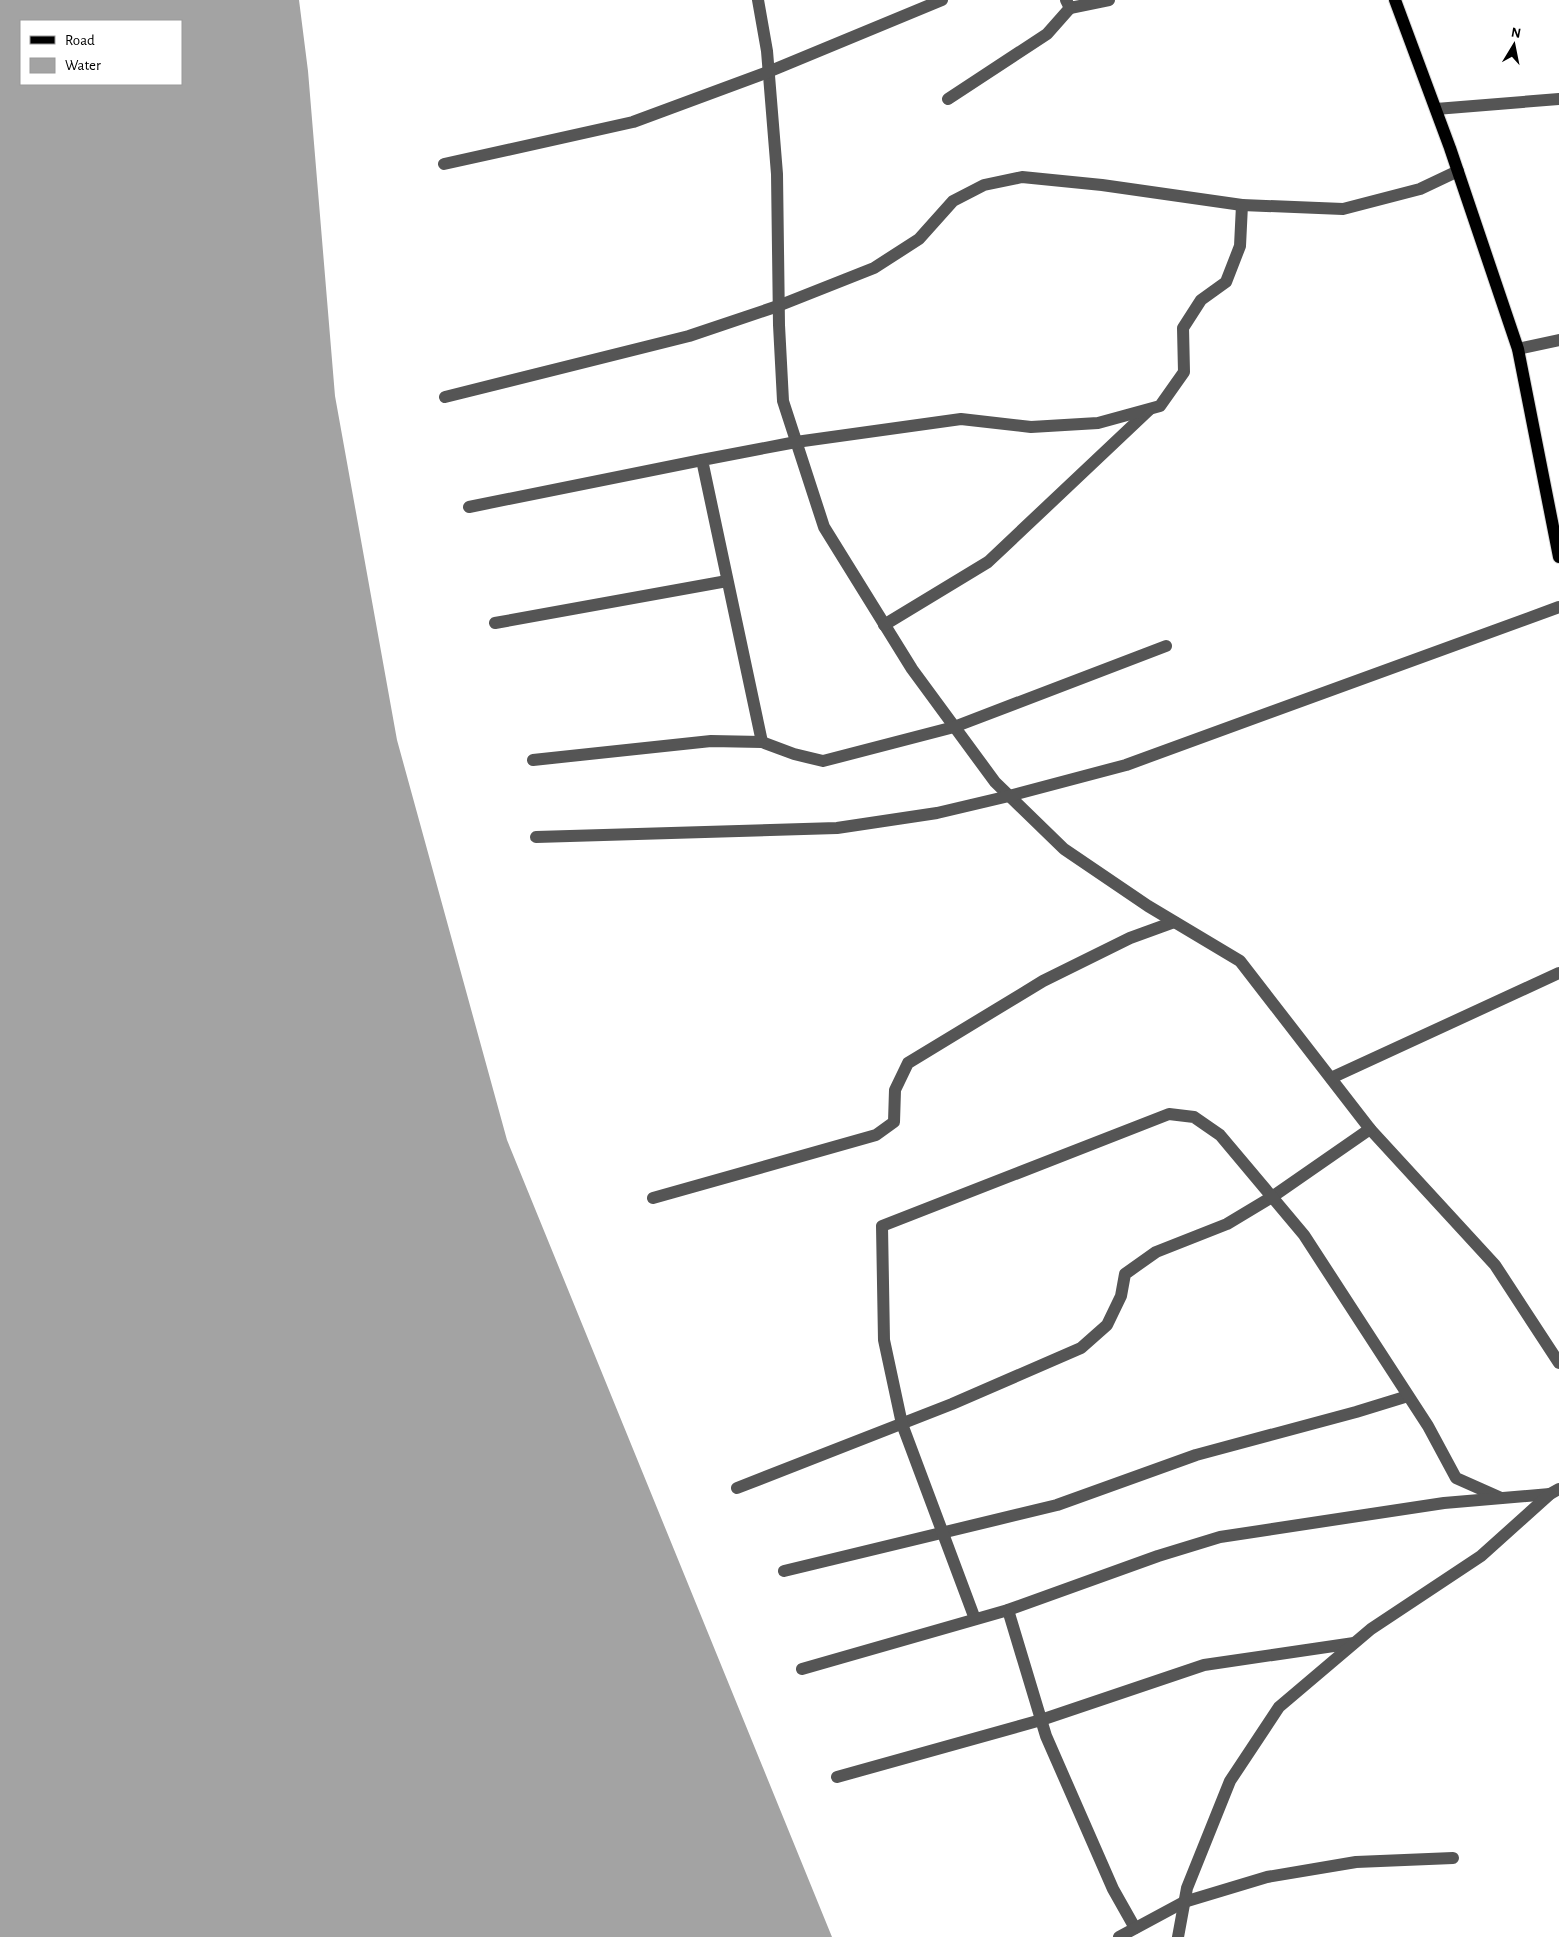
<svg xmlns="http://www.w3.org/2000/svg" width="1559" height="1937" viewBox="0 0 1559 1937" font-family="'Alegreya Sans',sans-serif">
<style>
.water{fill:#a3a3a3;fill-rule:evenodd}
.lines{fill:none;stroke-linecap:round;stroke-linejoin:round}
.major-casing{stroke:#dbdbdb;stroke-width:14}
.minor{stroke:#555;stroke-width:12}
.major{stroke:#000;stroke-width:12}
</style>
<rect width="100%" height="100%" fill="#fff"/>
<path class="water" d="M0,0H299L308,71L335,396L397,740L507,1140L832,1937H0ZM21,21H181V84H21Z"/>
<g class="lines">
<g class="major-casing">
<path id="major" d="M1395,0L1450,148L1518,349L1559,557"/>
</g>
<g class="minor">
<path d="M758,0L767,51L777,174L779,325L783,401L824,527L912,669L995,782L1064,849L1148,906L1240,961L1370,1129L1495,1265L1559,1363"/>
<path d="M1066,0L1070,8L1109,0"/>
<path d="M948,99L1047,34L1070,8"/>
<path d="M1436,109L1559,99"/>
<path d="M444,164L633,122L768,72L942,0"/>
<path d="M1518,349L1559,340"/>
<path d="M445,397L689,336L778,306L874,268L919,239L953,201L984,185L1022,177L1102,185L1242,205"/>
<path d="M469,507L702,460"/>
<path d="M495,623L727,581"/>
<path d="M884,625L988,562L1149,410"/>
<path d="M762,742L702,460L796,442L961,419L1031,427L1098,423L1160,406L1184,372L1183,328L1201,300L1226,282L1240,246L1242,205L1343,209L1420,189L1458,171"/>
<path d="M533,760L711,741L762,742L794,754L823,761L954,727L1166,646"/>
<path d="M536,837L837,828L937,813L1009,796L1126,765L1559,607"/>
<path d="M1331,1078L1559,973"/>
<path d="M653,1198L876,1135L894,1122L895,1090L908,1063L1043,981L1130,938L1174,922"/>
<path d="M737,1488L952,1404L1081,1348L1107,1325L1121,1296L1125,1274L1156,1252L1227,1224L1272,1197L1370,1129"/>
<path d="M784,1571L1057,1505L1196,1455L1356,1412L1408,1396"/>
<path d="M1008,1610L1046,1736L1113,1889L1135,1928"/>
<path d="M975,1619L902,1424L884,1340L882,1226L1169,1114L1194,1117L1220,1135L1304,1235L1428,1426L1456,1478L1501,1498"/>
<path d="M802,1669L1008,1610L1158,1556L1220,1537L1444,1503L1550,1494"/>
<path d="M837,1777L1041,1720L1204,1665L1354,1643"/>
<path d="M1119,1937L1184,1902L1267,1877L1356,1862L1453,1858"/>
<path d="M1178,1937L1187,1888L1230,1781L1279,1707L1371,1629L1481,1556L1550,1494L1559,1489"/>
</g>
<use href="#major" class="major"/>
</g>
<rect x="20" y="20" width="162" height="65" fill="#ffffff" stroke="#999999"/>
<rect x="30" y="36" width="25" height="8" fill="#000000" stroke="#999999"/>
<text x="65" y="45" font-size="15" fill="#000000">Road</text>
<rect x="30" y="58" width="25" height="15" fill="#a3a3a3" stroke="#999999"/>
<text x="65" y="70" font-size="15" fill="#000000">Water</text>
<g transform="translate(1514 45) rotate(10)" stroke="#ffffff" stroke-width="4" paint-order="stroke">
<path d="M0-4L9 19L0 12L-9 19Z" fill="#000000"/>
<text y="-8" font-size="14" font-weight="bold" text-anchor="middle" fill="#000000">N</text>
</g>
</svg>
